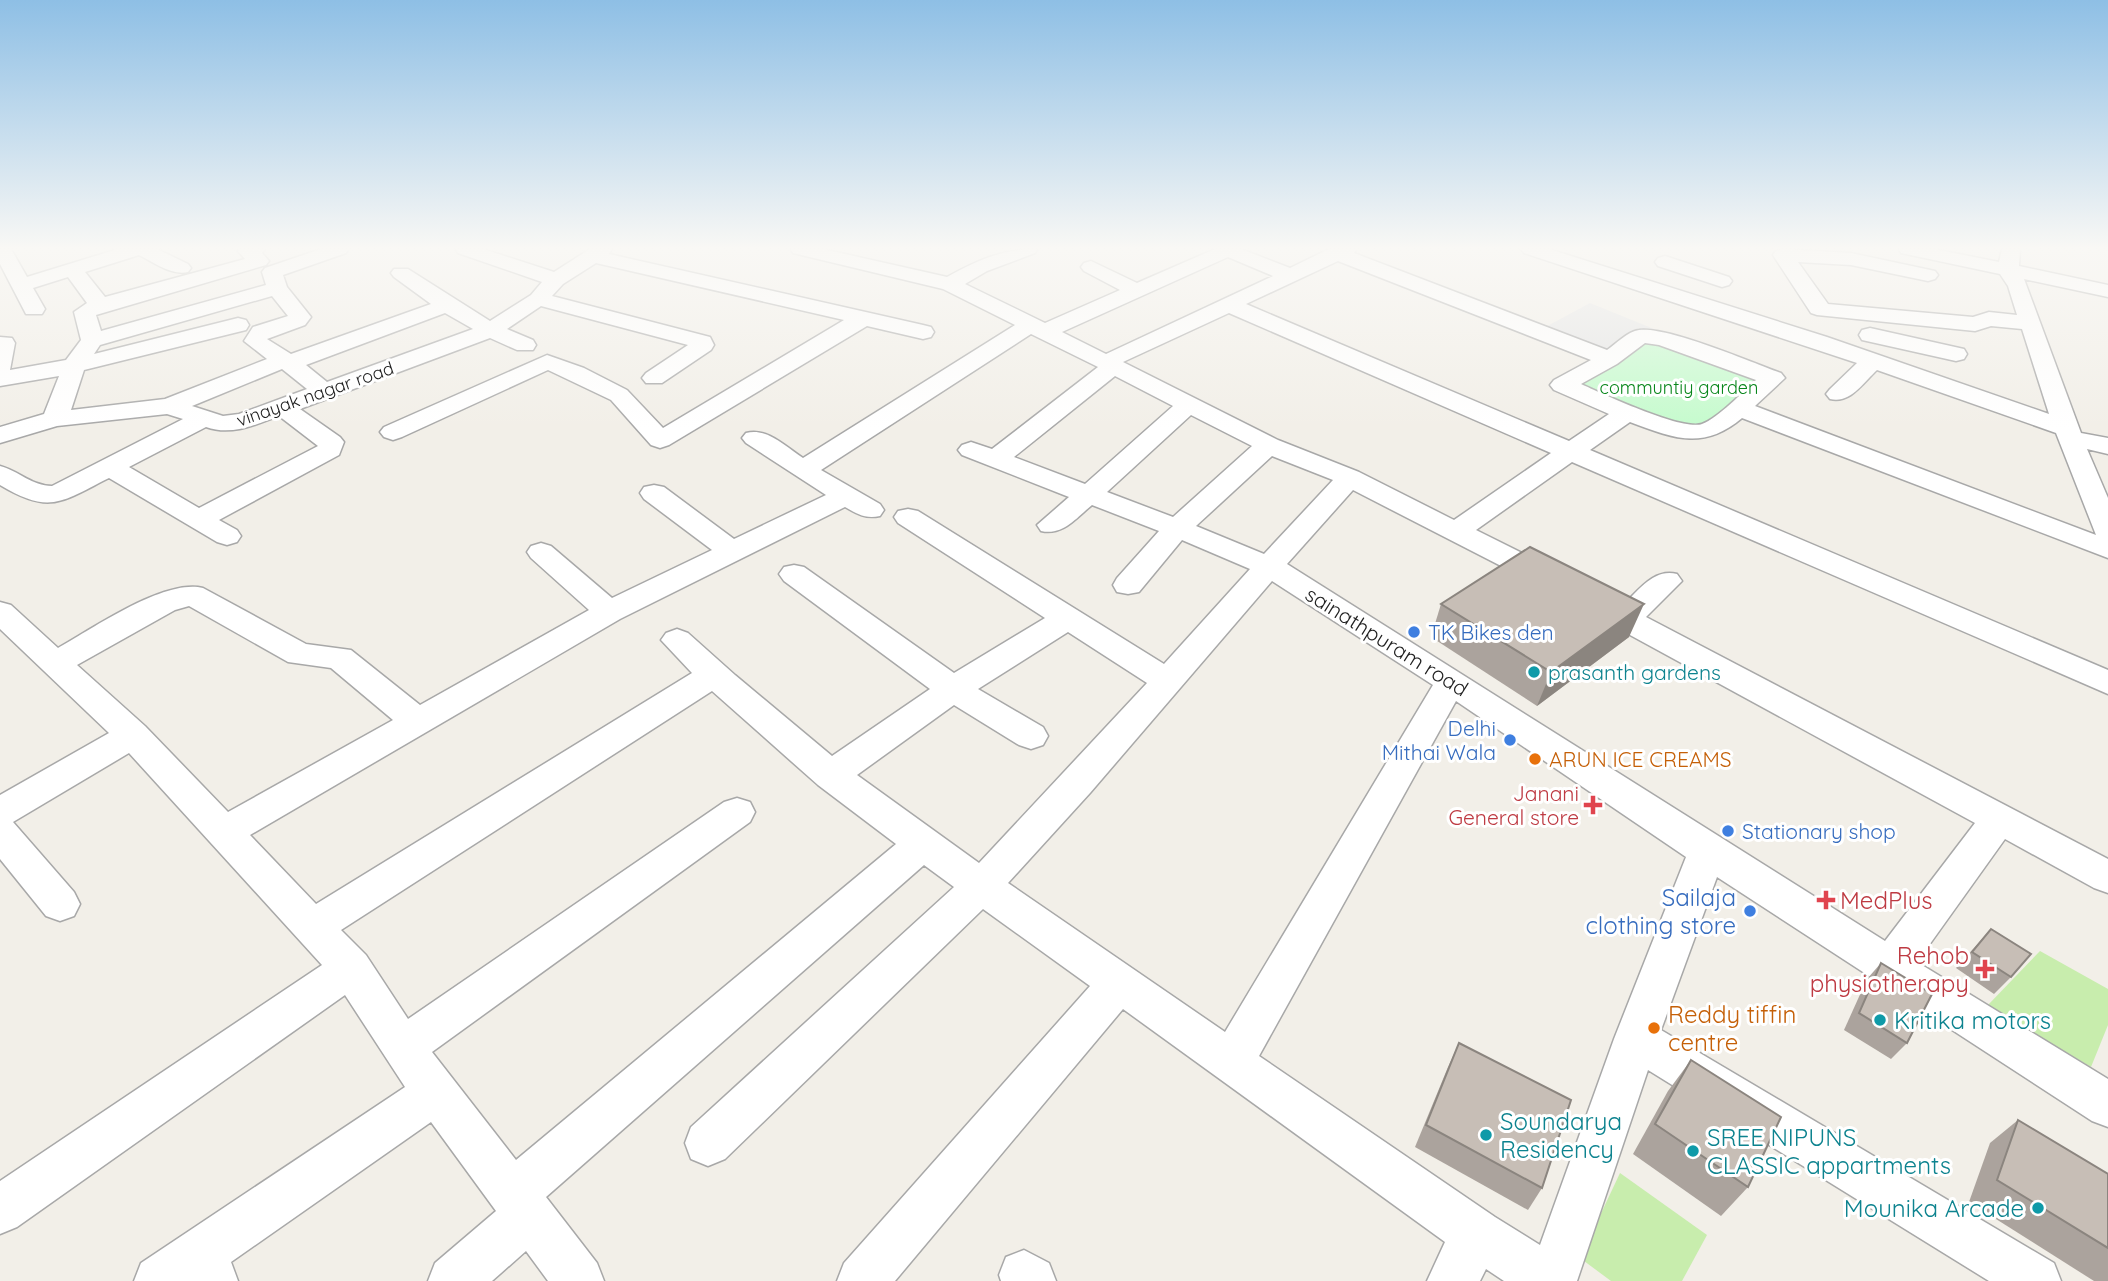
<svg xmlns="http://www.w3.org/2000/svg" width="2108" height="1281" viewBox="0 0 2108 1281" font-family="Quicksand,sans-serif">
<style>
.grass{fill:#c8edad}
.park{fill:#c5fbcd}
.parking{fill:#e5e5e5}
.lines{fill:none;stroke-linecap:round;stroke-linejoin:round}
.minor-casing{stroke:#a8a8a8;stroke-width:3}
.minor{fill:#fff;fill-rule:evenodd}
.wall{fill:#aba39d}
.shaded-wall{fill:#8b857f}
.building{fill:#c7beb6;stroke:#8b857f;stroke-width:2}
.shop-dot{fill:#3f7fe0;stroke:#fff;stroke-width:2.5}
.culture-dot{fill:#0f9aa8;stroke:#fff;stroke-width:2.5}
.food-dot{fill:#e8710a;stroke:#fff;stroke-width:2.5}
.health-dot{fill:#e0444e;stroke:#fff;stroke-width:2.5}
.labels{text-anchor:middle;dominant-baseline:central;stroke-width:6;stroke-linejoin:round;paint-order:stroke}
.far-park-label{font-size:18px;fill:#08861b;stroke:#fff}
.far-street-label{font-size:18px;fill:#212121;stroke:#fff}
.shop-label{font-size:21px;fill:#366cbe;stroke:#fff;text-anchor:start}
.street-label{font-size:21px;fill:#212121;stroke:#fff}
.culture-label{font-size:21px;fill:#0d838f;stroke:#fff;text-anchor:start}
.food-label{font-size:21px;fill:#c56008;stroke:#fff;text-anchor:start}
.health-label{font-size:21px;fill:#be3a42;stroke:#fff;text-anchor:end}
.near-shop-label{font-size:24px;fill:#366cbe;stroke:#fff;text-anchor:end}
.near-health-label{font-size:24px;fill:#be3a42;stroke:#fff;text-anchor:start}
.near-food-label{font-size:24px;fill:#c56008;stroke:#fff;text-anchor:start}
.near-culture-label{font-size:24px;fill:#0d838f;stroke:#fff;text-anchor:start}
</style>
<rect width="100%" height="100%" fill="#f2efe8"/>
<g class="grass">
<path d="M2040,951L2108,989V1025L2091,1067L1987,1006Z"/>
<path d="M1620,1173L1707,1235L1682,1281H1611L1580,1258Z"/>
</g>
<path class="park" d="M1648,336L1769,376L1693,433L1562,385Z"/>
<path class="parking" d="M1590,303L1654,329L1606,354L1540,330Z"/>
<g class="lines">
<g class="minor-casing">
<g id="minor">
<path d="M0,249H11L27,277L118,249H157L188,264L191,268L188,272C172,276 153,262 139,255L85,272L105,297L245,259L238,251L240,249H265L262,253L269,261L266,265L96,315L101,331L266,285L262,272L265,268L321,249H348L346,253L283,275L287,287L311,317L305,325L267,339L291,354L431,304L394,277L391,273L394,269H408L490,321L531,295L542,282L458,253L456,249H483L554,272L590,249H612L609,254L923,325L931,327L934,332L931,337L923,339L867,326L669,445L660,448L651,445L611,400L548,370L402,437L393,440L384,437L380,432L384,427L547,355L584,368L627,390L663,428L844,320L596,263L563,284L552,296L710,337L714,345L711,350L662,383H646L642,378L646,373L688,345L541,306L507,329L533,340L536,345L533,350H517L490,338L300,409L340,437L344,442L339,455L219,520L237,530L241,536L237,542L227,545L217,542L109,478C61,502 50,515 0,485V466C19,471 32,486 52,486L183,419L167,414L57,426L0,443V427L44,414L59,376L0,386V337L12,338L15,343L10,370L66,360L81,340L74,312L87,303L68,277L33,288L45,309L42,314H26L0,264ZM272,296L288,316L253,327L244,341L267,359L165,399L71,410L84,370L246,330L249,325L246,320L238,318L94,354L100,345ZM445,313L473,329L327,382L306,365ZM282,369L307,389L239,414L223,416L192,406ZM279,416L318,446L199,508L129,467L206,427C231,436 255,425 279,416Z"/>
<path d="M791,249H823L947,277C978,260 1002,249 1037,249L1035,253L987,271L965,284L1045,323L1120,290L1084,271L1081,267L1084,263L1091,261L1137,283L1215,249H1241L1290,268L1329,249H1356L1354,253L1607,350C1616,344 1628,331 1639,330C1667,326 1751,362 1781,373L1785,378L1755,406L2096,535L2056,433L1877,370C1863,383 1850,404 1830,399L1826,394L1830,389L1857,363L1524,253L1521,249H1549L1827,337L2049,414L2022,329L1991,326L1975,331L1817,315L1811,313L1773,255L1776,251L1783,249L1851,253L1935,271L1938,275L1935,279L1928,281L1851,265L1798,262L1828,304L1973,317L1989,312L2017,315L2008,286L2000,274L1901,253L1899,249H1934L1999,262L2002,249H2020L2019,266L2108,285V297L2024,279L2081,433L2108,438V454L2087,449L2108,498V558L1742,418C1703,451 1673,438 1630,422L1590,450L2108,670V694L1572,462L1476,530L1558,571L1563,578L1558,585L1548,587L1538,585L1353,490L1287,564L1885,941L1975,823L1586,611L1582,604L1586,597L1597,594L1623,605C1639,590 1654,568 1677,574L1682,581L1646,617L2108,859V893L2094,888L2005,839L1917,962L2108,1079V1127L2092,1121L1717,877L1661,1030L2054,1263L2061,1281H1989L1648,1070L1577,1281H1504L1486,1269L1480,1281H1427L1445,1242L1123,1009L895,1281H837L844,1263L1090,986L983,909L725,1159L708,1166L691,1159L685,1143L691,1127L954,887L924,865L546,1197L597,1263L604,1281H548L526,1251L492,1281H428L435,1263L496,1211L431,1122L231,1262L238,1281H134L141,1263L405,1087L345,995L17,1227L0,1234V1181L322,965L129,753L13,822L74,892L80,904L74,916L60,921L46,916L0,859V795L109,733L0,629V602L11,605L58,648C92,629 165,578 203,588L306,644L351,650L420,705L589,610L531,558L527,552L531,546L541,543L551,546L612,598L712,550L644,499L640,493L644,487L654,485L664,487L734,539L826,495L746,443L742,438L746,433C767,427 786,447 803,458L1015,325L943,289L793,253ZM1228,257L1273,276L1106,354L1062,332ZM1338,261L1591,360L1554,380L1550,385L1554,390L1609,414L1569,441L1246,304ZM1229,313L1551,453L1454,520L1359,472L1278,440L1123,362ZM1031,334L1098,367L992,449L971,442L962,445L958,450L962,455L1069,497L1037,525L1041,531C1063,536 1076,518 1092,505L1159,531L1117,578L1113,585L1117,592L1128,594L1139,592L1182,540L1250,569L1164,664L918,511L908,509L898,511L894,517L898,523L1045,618L954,673L804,567L794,565L784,567L779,574L784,581L930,689L832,756L735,675L688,633L677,629L666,633L661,640L692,673L316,904L250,835L620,619L845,507C857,514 865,519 880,516L884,510L880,504L821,470ZM1645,343L1659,345L1756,380C1743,392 1718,418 1702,424C1682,431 1603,394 1581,384L1617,364ZM1115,376L1173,406L1085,484L1014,457ZM1191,415L1252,446L1173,517L1107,492ZM1272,456L1333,480L1264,554L1196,526ZM1272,581L1433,685L1225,1032L1008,883L1090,793ZM189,606L288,662L331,668L393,720L228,812L145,726L77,665L175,610ZM1068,632L1147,683L979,863L857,775L954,705L1019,745L1031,749L1043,745L1048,736L1043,727L978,689ZM712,691L818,785L896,844L516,1160L432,1052L750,822L755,812L750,802L737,798L724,802L408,1019L366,955L341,930ZM1456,701L1686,857L1614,1039L1540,1245L1495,1217L1259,1056Z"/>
<path d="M1665,256L1729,277L1732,281L1729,285L1722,287L1658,266L1655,262L1658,258Z"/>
<path d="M1870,328L1964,349L1967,354L1964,359L1956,361L1862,340L1859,335L1862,330Z"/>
<path d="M1024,1250L1049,1263L1056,1281H1001L999,1275L1006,1257Z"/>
</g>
</g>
<use href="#minor" class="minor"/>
</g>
<g class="wall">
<path d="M1441,604L1629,637L1537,706L1431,637Z"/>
<path d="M1991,929L2011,977L1994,994L1956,968Z"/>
<path d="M1881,963L1907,1043L1891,1059L1844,1030L1867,979Z"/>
<path d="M1459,1043L1542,1188L1528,1210L1415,1147L1448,1067Z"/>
<path d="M1691,1060L1748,1187L1721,1216L1633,1154L1668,1091Z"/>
<path d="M2018,1120L2108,1174V1281H2094L1969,1202L1990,1143Z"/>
</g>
<path class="shaded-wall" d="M1644,604L1629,637L1537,706L1551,672Z"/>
<g class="building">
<path d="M1530,547L1644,604L1551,672L1441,604Z"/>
<path d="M1991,929L2031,954L2011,977L1972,952Z"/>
<path d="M1881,963L1932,994L1907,1043L1859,1013Z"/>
<path d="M1459,1043L1571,1100L1542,1188L1426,1125Z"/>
<path d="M1691,1060L1781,1117L1748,1187L1655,1124Z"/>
<path d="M2018,1120L2108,1174V1248L1997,1180Z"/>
</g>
<linearGradient id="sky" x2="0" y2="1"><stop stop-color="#8ebfe5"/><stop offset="0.58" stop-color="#f9f8f5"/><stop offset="1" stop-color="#f9f8f5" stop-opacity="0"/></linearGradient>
<rect width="2108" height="428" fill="url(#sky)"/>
<g class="shop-dot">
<circle cx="1414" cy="632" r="7"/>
<circle cx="1510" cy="740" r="7"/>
<circle cx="1728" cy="831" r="7"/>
<circle cx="1750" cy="911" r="7"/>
</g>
<g class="culture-dot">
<circle cx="1534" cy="672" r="7"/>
<circle cx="1880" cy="1020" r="7"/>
<circle cx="1486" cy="1135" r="7"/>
<circle cx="1693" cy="1151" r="7"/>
<circle cx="2038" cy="1208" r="7"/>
</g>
<g class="food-dot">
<circle cx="1535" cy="759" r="7"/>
<circle cx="1654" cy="1028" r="7"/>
</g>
<g class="health-dot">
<path d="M1589.5 794.5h7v7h7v7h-7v7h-7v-7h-7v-7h7z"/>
<path d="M1822.5 889.5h7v7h7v7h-7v7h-7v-7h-7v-7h7z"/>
<path d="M1981.5 958.5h7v7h7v7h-7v7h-7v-7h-7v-7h7z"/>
</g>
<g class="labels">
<g class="far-park-label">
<text x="1679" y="387">communtiy garden</text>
</g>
<g class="far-street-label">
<text transform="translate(315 394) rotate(-19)">vinayak nagar road</text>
</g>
<g class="shop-label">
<text x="1428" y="632">TK Bikes den</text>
<text x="1496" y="728" text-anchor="end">Delhi<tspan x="1496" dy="24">Mithai Wala</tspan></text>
<text x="1742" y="831">Stationary shop</text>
</g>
<g class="street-label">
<text transform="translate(1387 641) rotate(32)">sainathpuram road</text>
</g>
<g class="culture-label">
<text x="1548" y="672">prasanth gardens</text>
</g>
<g class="food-label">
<text x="1549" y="759">ARUN ICE CREAMS</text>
</g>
<g class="health-label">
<text x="1579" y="793">Janani<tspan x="1579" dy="24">General store</tspan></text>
</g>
<g class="near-shop-label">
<text x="1736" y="897">Sailaja<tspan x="1736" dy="28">clothing store</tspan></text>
</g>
<g class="near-health-label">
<text x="1840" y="900">MedPlus</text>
<text x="1969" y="955" text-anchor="end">Rehob<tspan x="1969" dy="28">physiotherapy</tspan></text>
</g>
<g class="near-food-label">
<text x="1668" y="1014">Reddy tiffin<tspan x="1668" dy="28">centre</tspan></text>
</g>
<g class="near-culture-label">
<text x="1894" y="1020">Kritika motors</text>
<text x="1500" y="1121">Soundarya<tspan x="1500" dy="28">Residency</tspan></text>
<text x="1707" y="1137">SREE NIPUNS<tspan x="1707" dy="28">CLASSIC appartments</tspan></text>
<text x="2024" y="1208" text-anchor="end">Mounika Arcade</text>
</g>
</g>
</svg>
